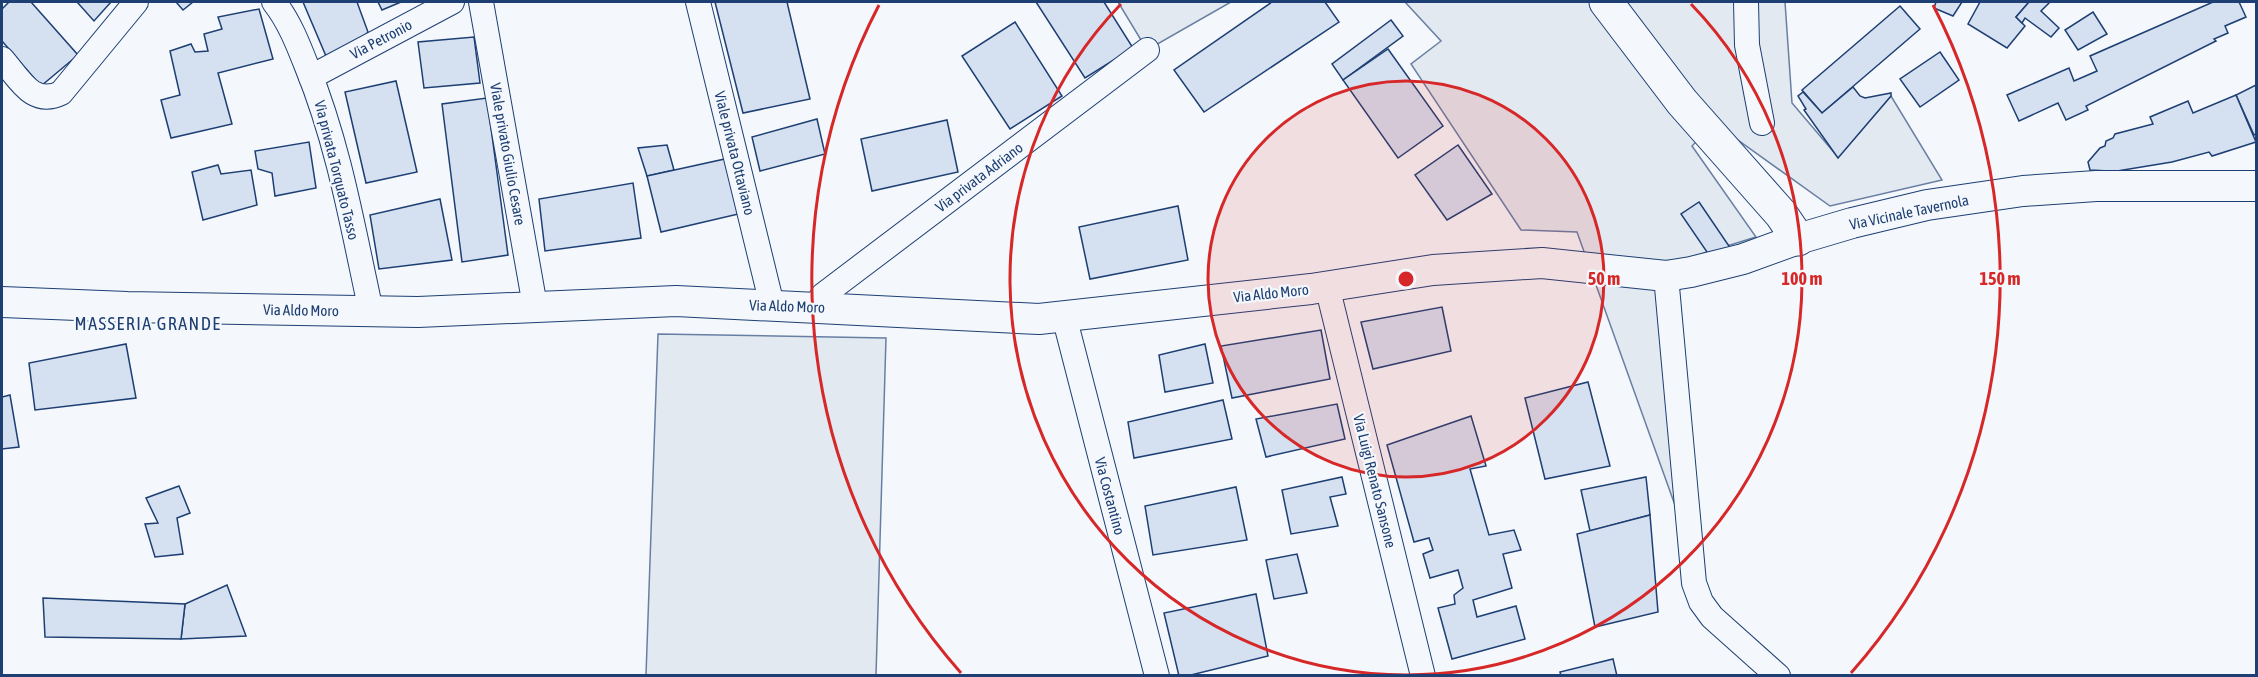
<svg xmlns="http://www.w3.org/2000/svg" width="2258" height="677" viewBox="0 0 2258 677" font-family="'Asap Condensed',sans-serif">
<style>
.green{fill:#e3e9f0;stroke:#687fa3;stroke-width:1.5}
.building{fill:#d5e0f0;stroke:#1d3f73;stroke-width:1.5}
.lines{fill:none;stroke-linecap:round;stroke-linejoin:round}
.minor-casing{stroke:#1d3f73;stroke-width:26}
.tertiary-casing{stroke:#1d3f73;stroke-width:32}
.trunk-casing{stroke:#1d3f73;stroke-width:35}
.minor{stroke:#f4f7fb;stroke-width:24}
.tertiary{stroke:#f4f7fb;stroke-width:30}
.trunk{stroke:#f4f7fb;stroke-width:33}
.ring{fill:none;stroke:#d62828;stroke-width:3}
.labels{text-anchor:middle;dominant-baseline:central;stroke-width:4.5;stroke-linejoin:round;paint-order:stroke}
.street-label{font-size:15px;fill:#1d3f73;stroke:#f4f7fb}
.quarter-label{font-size:18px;letter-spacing:1.5px;fill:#1d3f73;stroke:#f4f7fb}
.centre{fill:#d62828;stroke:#f4f7fb;stroke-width:3}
.ring-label{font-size:18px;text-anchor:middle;font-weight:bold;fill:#d62828;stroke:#f4f7fb;stroke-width:4.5;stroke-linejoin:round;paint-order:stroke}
</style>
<rect width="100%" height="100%" fill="#f4f7fb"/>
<g class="green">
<path d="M1118,2H1231L1147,50Z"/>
<path d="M1405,2H1785L1792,103L1838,157L1891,96L1942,180L1830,206L1714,123L1692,146L1756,237L1678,261L1676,508L1577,232L1521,230L1411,64L1441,41Z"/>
<path d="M658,334L886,338L876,675H646Z"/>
</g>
<g class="building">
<path d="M9,2H31L78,55L41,86L2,41V9Z"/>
<path d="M77,2H111L94,21Z"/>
<path d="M176,2H193L183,10Z"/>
<path d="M303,2H357L368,32L355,48L326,56Z"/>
<path d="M378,2H401L382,10Z"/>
<path d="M715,2H787L810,99L743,113Z"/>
<path d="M1036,2H1104L1133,48L1085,78Z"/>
<path d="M1272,2H1325L1339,22L1204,112L1174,70Z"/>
<path d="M1936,2H1962L1953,16L1934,8Z"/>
<path d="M1980,2H2029L2016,17L2025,26L2007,48L1968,24Z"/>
<path d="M2029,2H2050L2041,11L2059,28L2051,37L2025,18L2022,23L2016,17Z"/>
<path d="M2213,2H2239L2246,17L2225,26L2228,33L2214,39L2216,41L2086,106L2088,110L2066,120L2058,103L2019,121L2007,95L2069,68L2074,81L2097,71L2090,56Z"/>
<path d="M1900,6L1920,29L1822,113L1802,90Z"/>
<path d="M259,9L273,59L218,73L232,124L171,138L161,100L180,95L170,51L191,44L195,52L208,51L204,34L222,29L218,17Z"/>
<path d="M2093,12L2107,34L2078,50L2065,30Z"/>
<path d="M1391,20L1403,36L1343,80L1332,64Z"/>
<path d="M1015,22L1062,96L1010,129L962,56Z"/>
<path d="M474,37L480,83L424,88L418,42Z"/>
<path d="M1388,49L1443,126L1398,158L1343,80Z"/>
<path d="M1940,52L1959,80L1920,107L1900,79Z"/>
<path d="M396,81L417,172L366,183L345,92Z"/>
<path d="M2256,85V134L2254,135L2236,95Z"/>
<path d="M1853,87L1860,96L1865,98L1891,93V96L1838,158L1804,110L1806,109L1798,96L1803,92L1822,113Z"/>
<path d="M2236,95L2256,142L2212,156L2209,152L2172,162L2111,172L2109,171L2090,170L2088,162L2100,148L2105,146L2106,141L2113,138L2115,134L2153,124L2150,117L2188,101L2193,113Z"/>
<path d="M487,98L508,255L462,262L442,104Z"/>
<path d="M817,119L825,154L760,171L752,137Z"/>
<path d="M947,120L958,172L872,191L861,139Z"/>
<path d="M309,142L316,188L275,196L272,173L258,169L255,151Z"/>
<path d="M667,145L674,170L647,176L638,148Z"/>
<path d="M1458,145L1492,194L1447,220L1415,175Z"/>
<path d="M734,157L747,212L661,232L647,176Z"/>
<path d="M218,165L221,174L251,170L257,205L203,220L192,172Z"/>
<path d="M633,183L641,238L545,251L539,199Z"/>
<path d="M440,199L452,260L379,269L370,215Z"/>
<path d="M1699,202L1731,249L1709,255L1681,214Z"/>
<path d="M1178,206L1188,260L1090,279L1079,227Z"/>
<path d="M1442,307L1451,351L1373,369L1361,322Z"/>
<path d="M1321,330L1330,379L1232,398L1221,346Z"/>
<path d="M126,344L136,398L35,410L29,363Z"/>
<path d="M1205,344L1213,383L1165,392L1159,355Z"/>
<path d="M1588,382L1610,466L1545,479L1525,398Z"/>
<path d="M10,395L19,447L2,449V397Z"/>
<path d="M1223,400L1232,439L1134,458L1128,422Z"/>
<path d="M1337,404L1345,439L1266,457L1256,419Z"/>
<path d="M1471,416L1486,466L1470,469L1489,535L1514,530L1521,550L1503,554L1512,588L1473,600L1477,617L1516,606L1525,639L1452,659L1438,608L1455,604L1454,595L1463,588L1458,570L1430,578L1423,554L1433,550L1429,538L1414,542L1387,445Z"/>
<path d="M1342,477L1346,494L1330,497L1338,526L1291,534L1282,490Z"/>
<path d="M1646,477L1650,515L1590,531L1581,490Z"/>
<path d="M179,486L190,513L177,518L183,554L155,557L145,524L158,523L146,498Z"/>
<path d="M1236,487L1247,540L1153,555L1145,506Z"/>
<path d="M1650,515L1658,612L1595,627L1577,534Z"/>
<path d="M1297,554L1307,593L1274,599L1266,560Z"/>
<path d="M227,585L246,636L181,639L185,604Z"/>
<path d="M1256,594L1268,656L1187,676H1179L1164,613Z"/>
<path d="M43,598L185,604L181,639L45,637Z"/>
<path d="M1613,659L1617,676H1561L1560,672Z"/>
</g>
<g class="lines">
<g class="minor-casing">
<g id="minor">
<path d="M274,2C289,21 298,44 307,67C339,145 353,229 371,311"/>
<path d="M481,2L535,306"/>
<path d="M698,2L772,305"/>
<path d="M1746,2L1747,45L1762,123"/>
<path d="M2,59C19,78 32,107 61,93L136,2"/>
<path d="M311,77L452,2"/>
<path d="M1666,276L1694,583L1701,602L1712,617L1778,676"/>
<path d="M1327,286L1423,676"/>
<path d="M815,307L823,295L1147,50"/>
<path d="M1064,316L1157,676"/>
</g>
</g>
<g class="tertiary-casing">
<path id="tertiary" d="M2,302L127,307L418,312L676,301L1039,319L1311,289L1433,270L1542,263L1666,276L1691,272L1743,259L1798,239L1852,223L1927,205L2023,191L2096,186H2256"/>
</g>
<g class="trunk-casing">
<path id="trunk" d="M1606,2L1682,102L1781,214L1798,239"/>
</g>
<use href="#minor" class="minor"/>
<use href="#tertiary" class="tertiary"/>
<use href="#trunk" class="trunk"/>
</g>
<circle cx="1406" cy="279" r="198" fill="#d62828" fill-opacity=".12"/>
<g class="ring">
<circle cx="1406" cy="279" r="198"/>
<path d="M1691 4A396 396 0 1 1 1121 4"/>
<path d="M961 673A594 594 0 0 1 879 5M1933 5A594 594 0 0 1 1851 673"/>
</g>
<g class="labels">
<g class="street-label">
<text transform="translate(381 39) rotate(-28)">Via Petronio</text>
<text transform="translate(735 153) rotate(76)">Viale privata Ottaviano</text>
<text transform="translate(508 154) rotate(80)">Viale privato Giulio Cesare</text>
<text transform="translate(337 170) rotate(76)">Via privata Torquato Tasso</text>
<text transform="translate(979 177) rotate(-37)">Via privata Adriano</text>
<text transform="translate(1909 212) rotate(-12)">Via Vicinale Tavernola</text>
<text transform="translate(1271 293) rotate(-6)">Via Aldo Moro</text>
<text transform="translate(787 306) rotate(2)">Via Aldo Moro</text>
<text transform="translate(301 310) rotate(1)">Via Aldo Moro</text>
<text transform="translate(1375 481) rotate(76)">Via Luigi Renato Sansone</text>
<text transform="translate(1110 496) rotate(75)">Via Costantino</text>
</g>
<g class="quarter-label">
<text x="148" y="323">MASSERIA GRANDE</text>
</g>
</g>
<circle cx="1406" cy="279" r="9" class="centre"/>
<g class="ring-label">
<text x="1604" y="285">50 m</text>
<text x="1802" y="285">100 m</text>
<text x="2000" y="285">150 m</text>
</g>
<rect width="2258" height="677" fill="none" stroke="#1d3f73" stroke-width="6"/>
</svg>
